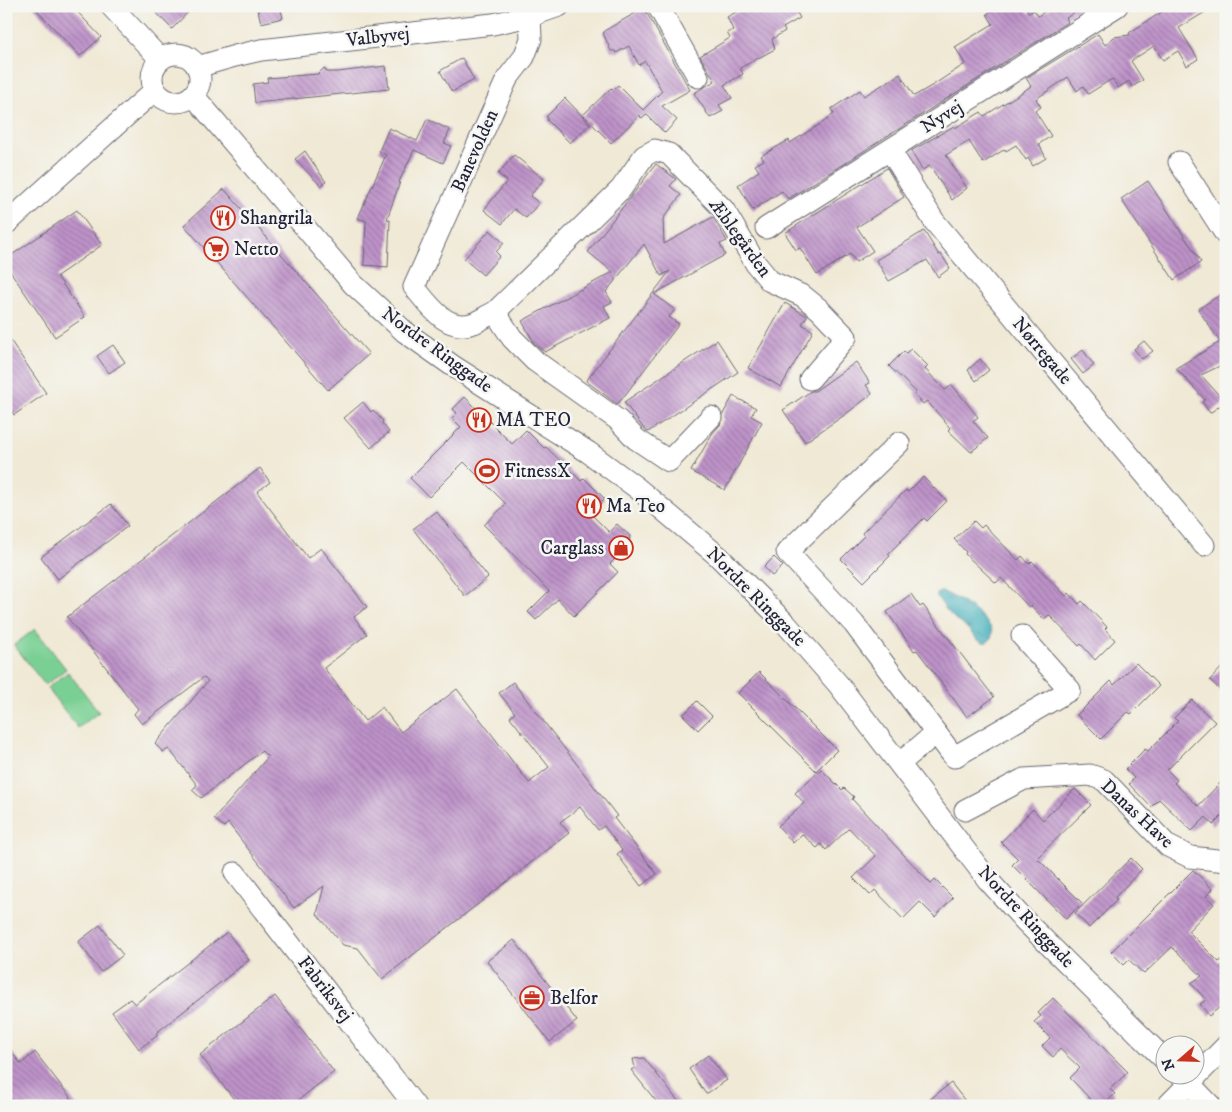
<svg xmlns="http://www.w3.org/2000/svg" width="1232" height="1112" viewBox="0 0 1232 1112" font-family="'IM FELL DW Pica',serif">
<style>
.grass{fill:#7ad094;stroke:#4e7968}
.water{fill:url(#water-ripples);stroke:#30687a}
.building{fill:url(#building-back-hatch)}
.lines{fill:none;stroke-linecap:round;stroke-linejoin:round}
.minor-casing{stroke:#6a6871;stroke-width:23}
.minor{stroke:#fff;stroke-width:21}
.labels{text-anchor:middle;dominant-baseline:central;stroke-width:5;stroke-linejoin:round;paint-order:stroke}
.street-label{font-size:19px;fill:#22223b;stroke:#f6f6f2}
.poi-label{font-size:19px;fill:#22223b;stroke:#f6f6f2;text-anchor:start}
</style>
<defs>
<pattern id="water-ripples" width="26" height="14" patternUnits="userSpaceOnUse" patternTransform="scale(1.25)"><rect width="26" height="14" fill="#3eaeba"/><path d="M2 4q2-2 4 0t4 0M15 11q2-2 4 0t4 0" fill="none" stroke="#348d98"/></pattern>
<pattern id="building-back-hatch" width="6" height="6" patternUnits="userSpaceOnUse" patternTransform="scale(1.25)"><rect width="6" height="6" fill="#be93c9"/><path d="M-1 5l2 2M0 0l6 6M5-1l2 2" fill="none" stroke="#9a78a4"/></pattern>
</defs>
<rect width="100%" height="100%" fill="#f6f6f2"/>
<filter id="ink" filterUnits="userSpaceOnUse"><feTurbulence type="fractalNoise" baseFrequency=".02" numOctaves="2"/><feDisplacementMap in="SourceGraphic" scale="10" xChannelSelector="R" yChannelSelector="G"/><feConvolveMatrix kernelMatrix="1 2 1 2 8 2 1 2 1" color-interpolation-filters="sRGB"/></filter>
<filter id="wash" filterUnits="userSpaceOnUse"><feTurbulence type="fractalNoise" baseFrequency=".0096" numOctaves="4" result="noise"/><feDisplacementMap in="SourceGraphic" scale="20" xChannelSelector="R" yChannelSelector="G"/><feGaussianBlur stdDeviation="1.12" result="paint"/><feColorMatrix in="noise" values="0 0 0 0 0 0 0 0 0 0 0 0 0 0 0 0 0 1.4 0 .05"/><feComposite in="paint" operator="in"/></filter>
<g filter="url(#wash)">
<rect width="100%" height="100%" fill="#f0e9d5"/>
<g class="grass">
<path d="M35,629L66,669L45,685L14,645Z"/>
<path d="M68,672L99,712L78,728L47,688Z"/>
</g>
<path class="water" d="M942,591C959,600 977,609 989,625C995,631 992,647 980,641C975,639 971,632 967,628C963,624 958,622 954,618C948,613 942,604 937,597V594Z"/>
<g id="blocks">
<g class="building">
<path d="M33,6H72L101,37L80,56Z"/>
<path d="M150,6H194L172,29Z"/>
<path d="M257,6H280L283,18L261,23Z"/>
<path d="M747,6H793L800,18L783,28L785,31L772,39L775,49L740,68L743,74L724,85L732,98L719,105L723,111L710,118L694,93L715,81L700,56L730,38L727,33L733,30L727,17Z"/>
<path d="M999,6H1025L1029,13L1034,10L1038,16L1053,6H1084L1066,18L1068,22L788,199L782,191L753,210L738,185L759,171L755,165L764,160L761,156L789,140L790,143L828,119V118L834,114L831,109L860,90L864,96L900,74L914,96L933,85L965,64L955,47L993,24L987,14Z"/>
<path d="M1171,6H1215L1179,28L1198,59L1187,66L1178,51L1163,60L1154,46L1131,61L1143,80L1132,87L1129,81L1118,88L1112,79L1088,94L1083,86L1077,91L1068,77L1036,99L1041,107L1035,111L1051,136L1039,144L1046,158L1033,166L1028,158L1026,160L1016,145L1006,151L1005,149L983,163L969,141L946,155L967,188L952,200L930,166L922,170L911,151L954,126L955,128L981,112L984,116L1021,93L1031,86L1026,78L1098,34L1105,45L1114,37L1130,35L1129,33Z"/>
<path d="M644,8L690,90L662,106L677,120L665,133L647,115L641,118L640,115L611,143L583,115L611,88L613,90L618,85L643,110L662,91L645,61L639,65L629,46L616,53L615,51H611L603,33L605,32L604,31Z"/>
<path d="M462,58L474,80L452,92L440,71Z"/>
<path d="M386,66L389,89L255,103L253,84L268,82L267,78L318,74L324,68L327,72H338Z"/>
<path d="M565,98L590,124L570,143L547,120L548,118L546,117Z"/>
<path d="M427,119L450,130L444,143L451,146L443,163L414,150L399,182H400L387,219L390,220L388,267L364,265L366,221L358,218L385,157L386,155L379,151L389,128L417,141Z"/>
<path d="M305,151L326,182L321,186L295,159Z"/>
<path d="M514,155L544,179L530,196L539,203L526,218L514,209L502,224L484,210L507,181L498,174Z"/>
<path d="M656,164L676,179L670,186L681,195L663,219L664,244L713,217L727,241L720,244L725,255L654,294L675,310L669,317L679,324L622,399L617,404L586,381L670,271L661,276L644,244L606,292L612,302L604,306L610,318L545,352L534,343L522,321L613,272L588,252Z"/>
<path d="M887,168L904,197L857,227L873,251L856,262L850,254L817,275L800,248L796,250L785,233Z"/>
<path d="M1148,181L1201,262L1174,280L1121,199Z"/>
<path d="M224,189L369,354L328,390L184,225Z"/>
<path d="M77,210L102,245L57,276L85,317L55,337L6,265V259Z"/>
<path d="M490,230L504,243L496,252L500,256L483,275L464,259Z"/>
<path d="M924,231L939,255L941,254L950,268L938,277L927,260L889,281L876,260Z"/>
<path d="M1226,291V363L1201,375L1225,402L1210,413L1202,402L1205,400L1176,368L1220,342L1198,309Z"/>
<path d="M785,303L807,316L802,324L813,331L781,387L748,368Z"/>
<path d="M6,334L46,393L14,415L6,402Z"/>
<path d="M717,340L738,372L648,432L644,429L624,402Z"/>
<path d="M1144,341L1153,351L1142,359L1134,349Z"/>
<path d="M113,345L125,362L109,373L97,356Z"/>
<path d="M911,349L928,366L925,369L945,390L952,385L978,417L973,421L988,438L971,452L948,430L950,428L927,401L923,404L914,394L916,392L889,366L904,351L906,353Z"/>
<path d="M1083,350L1094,365L1083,374L1071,359Z"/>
<path d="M980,359L989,370L976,381L968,370Z"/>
<path d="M856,362L870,383L866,385L872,394L846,414L805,442L783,410L811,391H815Z"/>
<path d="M733,396L756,408L751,416L762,422L725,490L691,471L712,434L720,425L723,420V414Z"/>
<path d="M465,397L512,444L526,430L544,448L546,447L581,481L584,478L605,499L590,513L609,532L617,524L630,536L629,545L610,564L618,572L574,616L558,599L536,620L528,612L549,591L484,525L506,504L464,462L429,497L410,478L461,427L452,418L457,413L453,409Z"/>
<path d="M363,402L371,412L373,410L383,421L382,423L389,432L371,448L344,418Z"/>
<path d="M260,468L270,482L257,492L308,558L321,548L367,607L354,617L367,634L324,668L365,721L382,707L401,732L457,689L529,783L549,767L510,717L515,713L499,693L513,682L617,816L614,818L657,874L641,886L617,854L622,850L604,826L598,830L580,807L560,822L569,833L382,979L358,948L343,945L317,914L324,886L294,908L228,823L224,827L214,819L268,757L262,751L201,798L192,790L197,785L169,749L163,752L155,744L208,681L204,677L142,724L134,714L138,709L67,617Z"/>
<path d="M923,477L947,501L927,521L924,518L888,554L890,556L864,582L841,559L864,536L862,533L906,490L908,492Z"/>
<path d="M111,504L128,526L58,579L41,557Z"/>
<path d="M436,511L488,577L465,596L413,529Z"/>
<path d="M974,521L981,528L984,525L1018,560L1022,556L1029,564L1032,561L1066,596L1069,593L1079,604L1082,601L1107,627L1105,629L1115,640L1095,660L1081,644L1079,646L1049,615L1044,619L1031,606L1029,607L1001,578L996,583L965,554L966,552L954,539Z"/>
<path d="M774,557L783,566L772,576L764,567Z"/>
<path d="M911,594L920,607L923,605L994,697L967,717L917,650L914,651L887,612Z"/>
<path d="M1136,663L1159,686L1131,714L1128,712L1101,739L1077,715L1111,681L1114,685Z"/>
<path d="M1226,663V696L1210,680Z"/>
<path d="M759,672L837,750L816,771L738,693Z"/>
<path d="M1192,700L1215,722L1167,770L1177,780L1174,783L1198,806L1226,777V812L1213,825L1206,817L1192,831L1159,799L1151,807L1129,784L1134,778L1125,769L1145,749L1148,751L1178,721L1174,718Z"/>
<path d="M697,701L712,716L698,730L683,715Z"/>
<path d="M821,769L842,790L844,788L854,797L852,799L931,884L935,880L953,898L935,917L920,902L903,919L875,890L870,895L853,878L876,856L849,828L826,850L821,844L817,848L802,834L793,843L778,826L804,803L795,793Z"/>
<path d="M1075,789L1091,805L1037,858L1082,903L1066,919L1012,865L1018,859L1001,842L1033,809L1043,820Z"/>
<path d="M1131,858L1142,869L1115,897L1117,900L1089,928L1075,913Z"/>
<path d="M1193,870L1213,889L1206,896L1214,904L1188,931L1219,962L1226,957V1002L1209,1016L1200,1004L1206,1000L1191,983L1202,976L1172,947L1144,974L1129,960L1124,965L1111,952Z"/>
<path d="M100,925L123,955L101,972L78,942Z"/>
<path d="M227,932L249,960L156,1033L158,1035L139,1049L112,1012L130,999L135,1004Z"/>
<path d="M514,940L577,1021L550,1042L487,961Z"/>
<path d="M275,996L334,1072L291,1106H239L200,1055Z"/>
<path d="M1053,998L1128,1072L1110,1089L1115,1094L1102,1106H1097L1070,1078L1080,1068L1060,1049L1053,1057L1042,1046L1050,1038L1034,1022L1041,1016L1038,1013Z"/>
<path d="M6,1045L21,1064L35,1052L77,1106H6Z"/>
<path d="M708,1055L727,1080L706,1094L689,1069Z"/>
<path d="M644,1058L682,1106H660L631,1070L635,1068L633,1059Z"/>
<path d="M951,1083L969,1106H921Z"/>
</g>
</g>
</g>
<g filter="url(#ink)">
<use href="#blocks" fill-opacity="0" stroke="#6a6871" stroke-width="1"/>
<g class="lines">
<g class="minor-casing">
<g id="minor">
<path d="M111,6L160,59"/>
<path d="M658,6L698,77"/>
<path d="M530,16L531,39L524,57L507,79L414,287C429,305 447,333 474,323C481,320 488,315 495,312L621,189L644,156L655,150L669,154L724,210L756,264L770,281L803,296L819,309L846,337L810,379"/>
<circle cx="176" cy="78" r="24"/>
<path d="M197,67L235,56L261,50L493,24L530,16L559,6"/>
<path d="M193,95L353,284L405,332L453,366L588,452L637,488L718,556L786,624L838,684L988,880L1024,920L1164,1059"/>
<path d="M890,150L934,221L1204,545"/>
<path d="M1179,162L1226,235"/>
<path d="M6,224L155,90"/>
<path d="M766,228L1117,6"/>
<path d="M495,312L512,338L535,361L618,420L636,439L669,461L711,417"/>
<path d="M899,443L787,552L854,624L954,757L1070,690L1022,636"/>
<path d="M900,763L936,733"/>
<path d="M965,810L1024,779L1090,775L1104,780L1168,846L1190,857L1226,861"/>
<path d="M235,873L415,1106"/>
<path d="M1180,1074L1211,1106"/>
<path d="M1167,1106L1226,1046"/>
</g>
</g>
<use href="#minor" class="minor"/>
</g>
</g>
<defs>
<g id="restaurant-ring" transform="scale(1.25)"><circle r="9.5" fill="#f6f6f2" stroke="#c8321e" stroke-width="1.5"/><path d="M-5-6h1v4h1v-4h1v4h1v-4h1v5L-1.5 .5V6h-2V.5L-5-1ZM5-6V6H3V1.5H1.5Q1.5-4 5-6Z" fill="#c8321e"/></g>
<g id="supermarket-ring" transform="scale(1.25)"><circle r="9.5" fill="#f6f6f2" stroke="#c8321e" stroke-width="1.5"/><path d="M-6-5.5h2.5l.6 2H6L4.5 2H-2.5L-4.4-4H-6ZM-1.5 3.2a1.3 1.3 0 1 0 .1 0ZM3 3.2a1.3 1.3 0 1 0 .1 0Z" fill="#c8321e"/></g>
<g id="stadium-ring" transform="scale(1.25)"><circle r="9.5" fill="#f6f6f2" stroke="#c8321e" stroke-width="1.5"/><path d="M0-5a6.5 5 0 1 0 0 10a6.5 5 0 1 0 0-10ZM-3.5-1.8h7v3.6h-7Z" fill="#c8321e"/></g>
<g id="shop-ring" transform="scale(1.25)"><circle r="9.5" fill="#f6f6f2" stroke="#c8321e" stroke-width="1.5"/><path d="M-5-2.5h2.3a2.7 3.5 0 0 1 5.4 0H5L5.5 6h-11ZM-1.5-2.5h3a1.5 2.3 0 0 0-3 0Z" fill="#c8321e"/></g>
<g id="office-ring" transform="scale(1.25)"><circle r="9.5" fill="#f6f6f2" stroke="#c8321e" stroke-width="1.5"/><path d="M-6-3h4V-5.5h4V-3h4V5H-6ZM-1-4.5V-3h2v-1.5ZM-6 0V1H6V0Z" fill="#c8321e"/></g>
</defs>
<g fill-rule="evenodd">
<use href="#restaurant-ring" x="223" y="218"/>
<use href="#supermarket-ring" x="216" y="249"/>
<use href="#restaurant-ring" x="479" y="420"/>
<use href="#stadium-ring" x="487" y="471"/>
<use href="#restaurant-ring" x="589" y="506"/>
<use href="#shop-ring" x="621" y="548"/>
<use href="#office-ring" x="532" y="998"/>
</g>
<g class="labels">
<g class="street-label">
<text transform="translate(378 37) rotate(-7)">Valbyvej</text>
<text transform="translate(942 117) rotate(-32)">Nyvej</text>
<text transform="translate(475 151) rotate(-66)">Banevolden</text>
<text transform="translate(740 238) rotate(54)">Æblegården</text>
<text transform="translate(437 350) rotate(36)">Nordre Ringgade</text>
<text transform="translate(1042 351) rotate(50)">Nørregade</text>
<text transform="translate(756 597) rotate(45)">Nordre Ringgade</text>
<text transform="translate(1137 814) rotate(43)">Danas Have</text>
<text transform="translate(1026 917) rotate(47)">Nordre Ringgade</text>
<text transform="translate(325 989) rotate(52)">Fabriksvej</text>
</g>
<g class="poi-label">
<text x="240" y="218">Shangrila</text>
<text x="234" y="249">Netto</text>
<text x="496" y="420">MA TEO</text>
<text x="504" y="471">FitnessX</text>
<text x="606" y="506">Ma Teo</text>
<text x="604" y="548" text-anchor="end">Carglass</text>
<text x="550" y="998">Belfor</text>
</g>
</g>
<rect width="1232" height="1112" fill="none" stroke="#f6f6f2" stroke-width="25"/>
<g transform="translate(1180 1060) rotate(250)"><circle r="24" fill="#f6f6f2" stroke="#a1a1a9"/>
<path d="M0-4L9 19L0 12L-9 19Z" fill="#c8321e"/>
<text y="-8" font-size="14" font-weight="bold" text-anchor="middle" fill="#22223b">N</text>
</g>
</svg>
